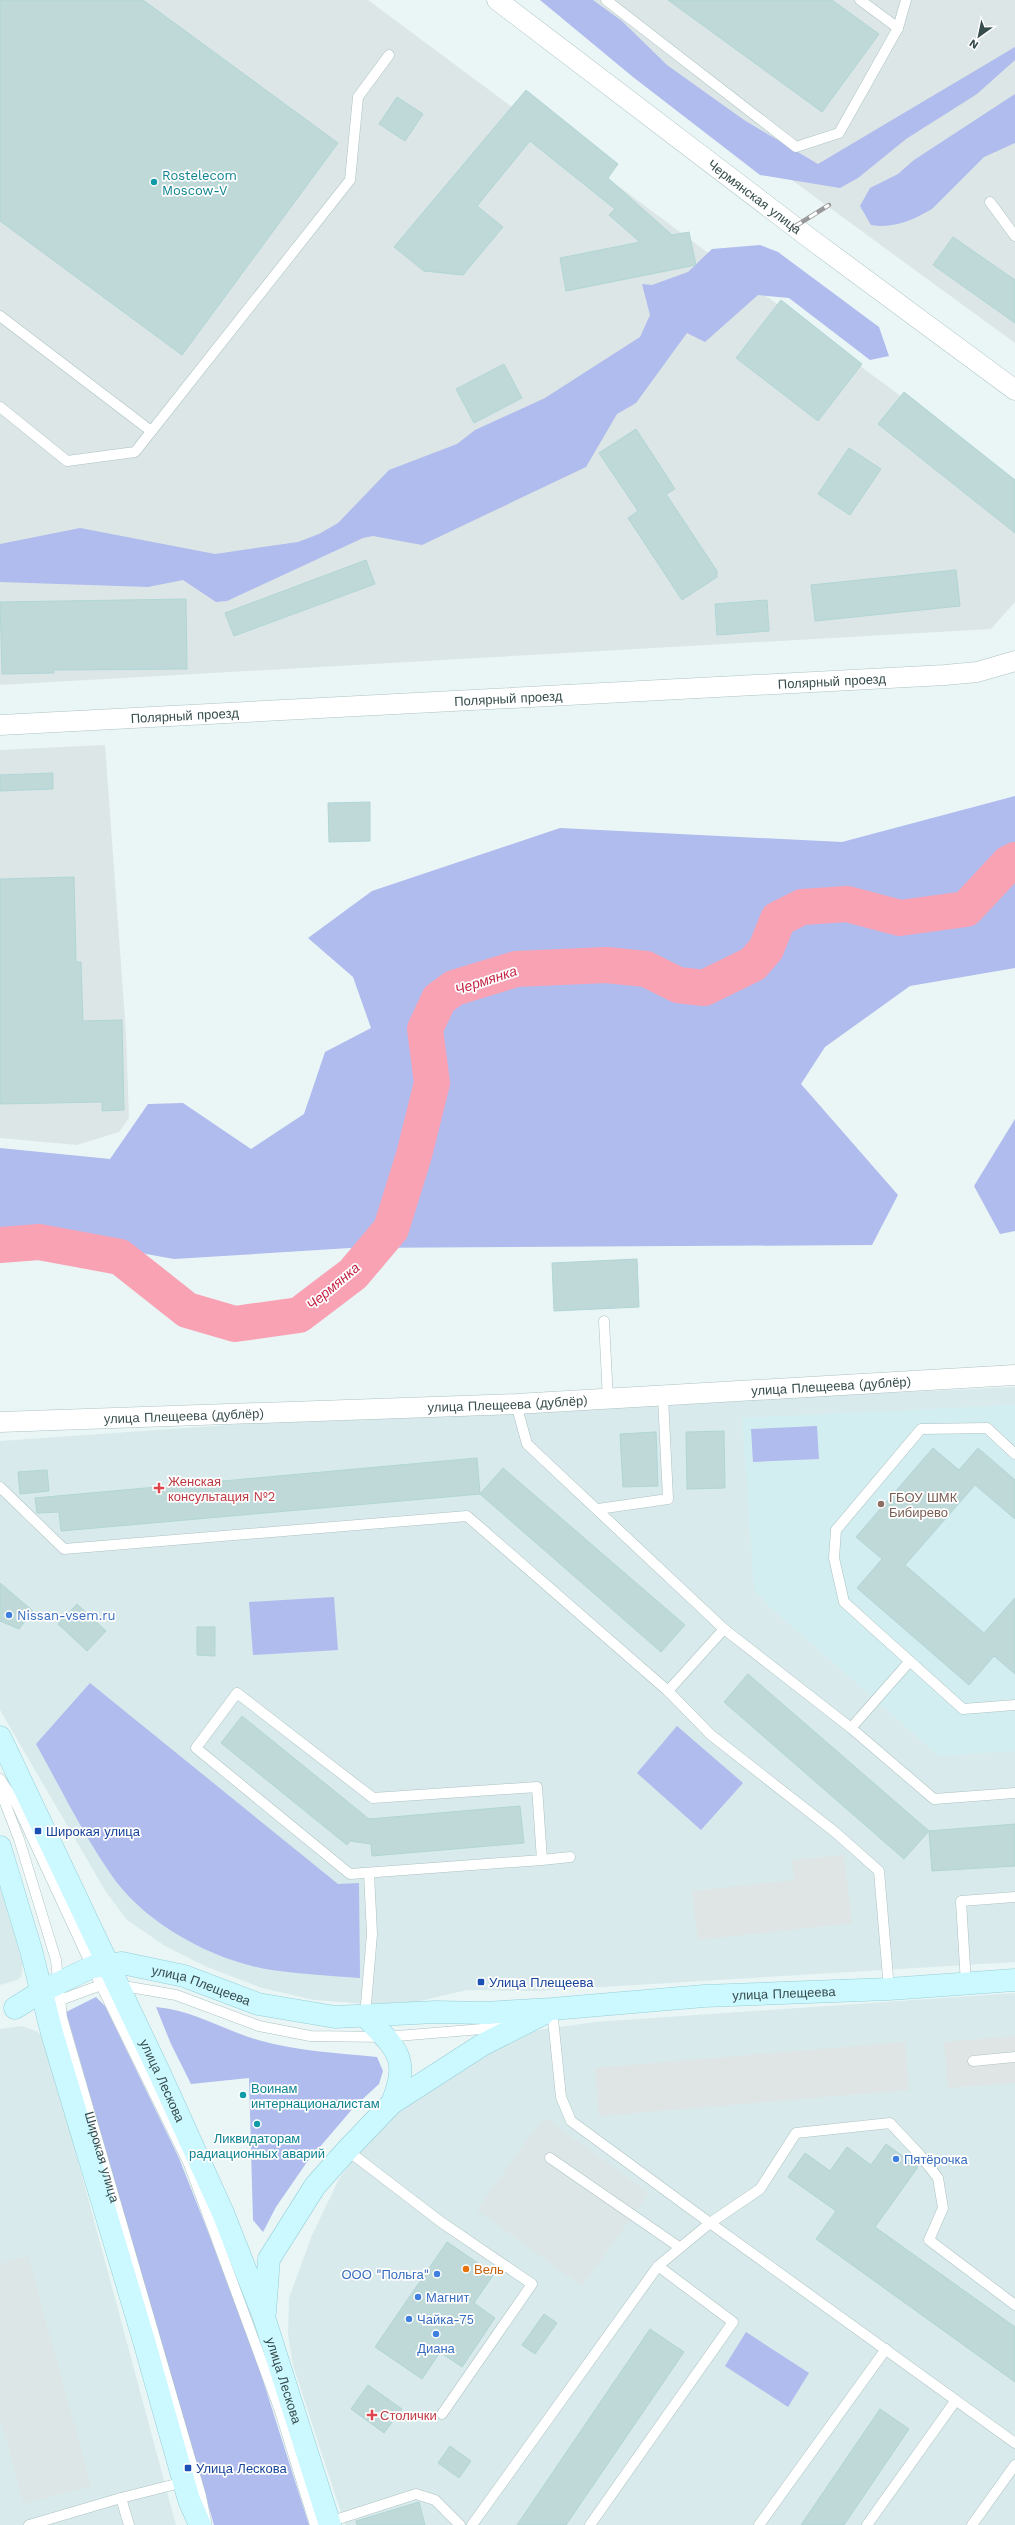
<svg xmlns="http://www.w3.org/2000/svg" width="1015" height="2525" viewBox="0 0 1015 2525" font-family="'Work Sans',sans-serif">
<style>
.residential{fill:#d8eaeb}
.industrial{fill:#dce6e6}
.education{fill:#d3eef1}
.green{fill:#b0bbee}
.parking{fill:#dfe5e5}
.lines{fill:none;stroke-linecap:round;stroke-linejoin:round}
.river{stroke:#f8a2b4;stroke-width:36}
.building{fill:#bfd9d9;stroke:#b1d5d5}
.lane-casing{stroke:#acc2c3;stroke-width:11}
.street-casing{stroke:#acc2c3;stroke-width:21}
.secondary-casing{stroke:#94cfd8;stroke-width:23}
.lane{stroke:#fff;stroke-width:10}
.street{stroke:#fff;stroke-width:20}
.secondary{stroke:#ccf8ff;stroke-width:22}
.rail-casing{stroke:#999;stroke-width:4.5}
.rail{stroke:#fff;stroke-width:3;stroke-dasharray:9;stroke-linecap:butt}
.culture-dot{fill:#0f9aa8;stroke:#fff;stroke-width:1.5}
.health-dot{fill:#e0444e;stroke:#fff;stroke-width:1.5}
.education-dot{fill:#8d6e63;stroke:#fff;stroke-width:1.5}
.shop-dot{fill:#3f7fe0;stroke:#fff;stroke-width:1.5}
.transit-dot{fill:#1a4fb4;stroke:#fff;stroke-width:1.5}
.food-dot{fill:#e8710a;stroke:#fff;stroke-width:1.5}
.labels{text-anchor:middle;dominant-baseline:central;stroke-width:3.5;stroke-linejoin:round;paint-order:stroke}
.culture-label{font-size:13px;fill:#0d838f;stroke:#fff;text-anchor:start}
.street-label{font-size:13px;fill:#374c4c;stroke:#fff}
.health-label{font-size:13px;fill:#be3a42;stroke:#fff;text-anchor:start}
.education-label{font-size:13px;fill:#785e54;stroke:#fff;text-anchor:start}
.shop-label{font-size:13px;fill:#366cbe;stroke:#fff;text-anchor:start}
.transit-label{font-size:13px;fill:#164399;stroke:#fff;text-anchor:start}
.food-label{font-size:13px;fill:#c56008;stroke:#fff;text-anchor:start}
.water-label{font-size:14px;font-style:italic;fill:#c42444;stroke:#fff}
</style>
<rect width="100%" height="100%" fill="#eaf6f6"/>
<g class="residential">
<path d="M1015,1387V1962L535,1991L467,1990L416,2002L369,2004L314,2000L262,1988L205,1966L165,1946L127,1920L106,1892L0,1710V1441L313,1419Z"/>
<path d="M0,1887L23,1964L21,1977L17,1980L0,1985Z"/>
<path d="M1015,1993V2525H345L293,2365L288,2335L289,2298L312,2235L339,2179L368,2138L392,2116L444,2075L531,2031L595,2022Z"/>
<path d="M22,2026L38,2032L46,2042L176,2525H0V2029Z"/>
</g>
<g class="industrial">
<path d="M0,0H368L1015,481V602L991,629L0,685Z"/>
<path d="M545,0H1015V343Z"/>
<path d="M105,745L126,1033L129,1118L119,1132L77,1145L0,1138V750Z"/>
<path d="M544,2117L649,2193L582,2286L477,2210Z"/>
<path d="M28,2256L91,2486L24,2504L0,2418V2264Z"/>
</g>
<path class="education" d="M1015,1405V1751L939,1756L769,1606L754,1589L742,1418Z"/>
<g class="green">
<path d="M540,0H593L622,21L667,65L744,120L818,164L1015,47V60L977,94L906,139L858,178L840,188L760,175L633,77Z"/>
<path d="M1015,94V143L984,157L932,209C913,220 893,229 871,225L860,206L870,188L898,174L914,160Z"/>
<path d="M760,245L778,252L879,327L889,356L870,360L789,298L758,295L705,342L687,333L636,403L617,414L586,467L422,545L373,536L363,538L227,601L216,602L183,580L148,587L0,582V544L80,528L215,554L298,542L319,534L338,523L389,470L457,444L475,430L545,398L640,337L650,315L642,284L652,285L688,272L712,249Z"/>
<path d="M1015,796V968L910,986L825,1047L801,1084L898,1195L872,1245L350,1248L174,1259L29,1233L0,1236V1148L110,1159L148,1104L183,1103L251,1149L304,1114L325,1052L371,1028L353,977L308,938L372,891L560,828L842,842Z"/>
<path d="M1015,1119V1231L1000,1234L974,1186Z"/>
<path d="M817,1426L819,1459L753,1462L751,1429Z"/>
<path d="M334,1597L338,1650L253,1655L249,1602Z"/>
<path d="M90,1683L338,1884L359,1883L360,1978C331,1976 301,1974 272,1970C213,1961 143,1923 110,1873C82,1832 60,1787 36,1744Z"/>
<path d="M677,1726L743,1783L701,1830L637,1773Z"/>
<path d="M96,1997L105,2006L179,2158L210,2237L260,2371L309,2525H214L66,2012Z"/>
<path d="M156,2007C192,2010 224,2030 258,2040C297,2051 337,2053 377,2057L383,2071L379,2084L354,2107L307,2162L276,2207L263,2232L253,2220L249,2078L191,2084L171,2044Z"/>
<path d="M746,2332L809,2373L788,2407L725,2366Z"/>
</g>
<g class="parking">
<path d="M844,1855L852,1923L698,1940L692,1891L794,1880L792,1860Z"/>
<path d="M1015,2036V2083L948,2088L944,2042Z"/>
<path d="M905,2042L909,2090L599,2116L595,2068Z"/>
</g>
<g class="lines">
<path class="river" d="M0,1245L39,1242L120,1257L187,1310L235,1324L299,1315L353,1274L391,1229L414,1155L432,1083L425,1029L439,999L454,988L516,969L606,965L646,969L678,985L704,988L753,964L766,949L778,919L802,907L847,904L900,918L966,909L1009,863L1015,860"/>
</g>
<g class="building">
<path d="M0,0H143L338,143L182,355L0,221Z"/>
<path d="M668,0H832L879,34L822,112Z"/>
<path d="M526,90L618,164L608,178L672,235L689,232L696,265L566,291L560,258L640,242L609,215L615,209L530,141L477,206L503,227L463,275L424,271L394,247Z"/>
<path d="M397,97L423,114L405,141L379,124Z"/>
<path d="M953,237L1015,280V323L933,265Z"/>
<path d="M781,300L862,364L818,421L736,358Z"/>
<path d="M504,364L522,398L474,423L456,389Z"/>
<path d="M904,392L1015,480V533L878,424Z"/>
<path d="M636,429L675,489L666,494L717,571V577L682,600L628,518L638,511L599,453Z"/>
<path d="M849,448L881,469L850,515L818,494Z"/>
<path d="M366,560L375,584L234,636L225,613Z"/>
<path d="M956,570L960,606L815,621L811,585Z"/>
<path d="M186,599L187,669L54,670V673L2,674L0,602Z"/>
<path d="M767,600L769,631L717,635L715,604Z"/>
<path d="M53,773V789L0,791V775Z"/>
<path d="M370,802V841L329,842L328,803Z"/>
<path d="M74,877L76,962H81L83,1021L122,1020L124,1110L102,1111V1102L0,1104V879Z"/>
<path d="M637,1259L639,1307L554,1311L552,1263Z"/>
<path d="M724,1431L725,1488L687,1489L686,1432Z"/>
<path d="M656,1432L658,1486L623,1487L620,1434Z"/>
<path d="M933,1448L959,1470L978,1448L1015,1480V1519L975,1485L905,1565L984,1633L1015,1598V1674L994,1656L969,1685L857,1588L882,1559L856,1537Z"/>
<path d="M477,1458L480,1494L61,1531L59,1512L37,1513L35,1498Z"/>
<path d="M503,1468L685,1625L661,1652L480,1494Z"/>
<path d="M47,1470L49,1491L20,1494L18,1472Z"/>
<path d="M0,1583L33,1611L19,1629L0,1621Z"/>
<path d="M77,1604L106,1631L87,1651L58,1624Z"/>
<path d="M197,1627H215V1656L197,1655Z"/>
<path d="M748,1674L929,1831L904,1859L724,1702Z"/>
<path d="M242,1716L369,1819L520,1806L524,1843L372,1856L371,1844L350,1841L347,1845L221,1743Z"/>
<path d="M1015,1824V1866L932,1871L929,1831Z"/>
<path d="M886,2144L918,2167L875,2227L1015,2327V2382L816,2239L836,2211L788,2177L805,2153L830,2171L847,2147L871,2165Z"/>
<path d="M447,2242L494,2274L474,2303L495,2318L462,2367L440,2352L422,2379L375,2347Z"/>
<path d="M544,2314L557,2323L535,2354L522,2345Z"/>
<path d="M650,2329L684,2352L566,2525H517Z"/>
<path d="M368,2385L402,2409L384,2433L351,2409Z"/>
<path d="M880,2409L909,2429L844,2525H801Z"/>
<path d="M450,2446L471,2461L459,2478L438,2463Z"/>
<path d="M419,2502L425,2525H357L356,2521Z"/>
</g>
<g class="lines">
<g class="lane-casing">
<g id="lane">
<path d="M606,0L796,147L839,133L898,28"/>
<path d="M860,0L898,28L906,0"/>
<path d="M990,202L1015,236"/>
<path d="M0,316L151,431"/>
<path d="M0,407L67,461L135,452L350,180L358,97L389,55"/>
<path d="M604,1321L608,1400"/>
<path d="M516,1404L527,1444L724,1629L851,1728L934,1799L1015,1793"/>
<path d="M1015,1454L987,1428L921,1429L836,1530L834,1558L844,1602L963,1709L1015,1705"/>
<path d="M0,1487L64,1549L467,1516L668,1691L711,1735L835,1832L879,1871L889,1989"/>
<path d="M598,1509L668,1499L663,1397"/>
<path d="M668,1691L724,1629"/>
<path d="M851,1728L910,1661"/>
<path d="M0,1779L17,1805L92,1967L189,2164L280,2411L315,2525"/>
<path id="s1" d="M0,1790L19,1839L56,1960L62,2018L201,2496L206,2521"/>
<path d="M542,1860L537,1787L373,1798L237,1693L196,1748L350,1874L542,1860L570,1857"/>
<path d="M966,1984L961,1901L1015,1897"/>
<path d="M55,2002L101,1985H118L176,1995L259,2026L310,2036L385,2037L506,2027"/>
<path d="M552,2009L561,2097L571,2121L710,2223L1015,2443"/>
<path d="M365,2016L372,1934L369,1873"/>
<path d="M973,2061L1015,2057"/>
<path d="M347,2150L441,2222L532,2284L442,2414"/>
<path d="M550,2158L679,2247"/>
<path d="M121,2498L129,2525"/>
<path d="M329,2522L416,2494L435,2500L460,2525"/>
<path d="M29,2525L121,2498L184,2482"/>
<path d="M472,2525L658,2266L710,2223L760,2189L796,2133L890,2123L920,2155L938,2178L943,2208L929,2240L1015,2305"/>
<path d="M590,2525L733,2322L658,2266"/>
<path d="M759,2525L886,2349"/>
<path d="M867,2525L956,2400"/>
<path d="M972,2525L1015,2465"/>
</g>
</g>
<g class="street-casing">
<g id="street">
<path id="s2" d="M497,0L812,240L1015,390"/>
<path id="s3" d="M0,725L945,675L977,672L1015,661"/>
<path id="s4" d="M0,1422L516,1404L1015,1375"/>
</g>
</g>
<g class="secondary-casing">
<g id="secondary">
<path id="s5" d="M0,1737L160,2074L223,2213L264,2317L330,2525"/>
<path d="M0,1847L31,1950L52,2033L144,2341L189,2500L200,2525"/>
<path id="s6" d="M15,2008L42,1991L92,1967L122,1963L184,1976L258,2004L335,2017L436,2012L484,2013L552,2009L704,1996L889,1989L1015,1980"/>
<path d="M365,2016C396,2049 411,2057 392,2103"/>
<path d="M265,2312L269,2259L315,2186L347,2150L392,2103L482,2045L543,2014"/>
</g>
</g>
<use href="#lane" class="lane"/>
<use href="#street" class="street"/>
<use href="#secondary" class="secondary"/>
<g class="rail-casing">
<path id="rail" d="M794,227L829,205"/>
</g>
<use href="#rail" class="rail"/>
</g>
<g class="culture-dot">
<circle cx="154" cy="182" r="4"/>
<circle cx="243" cy="2095" r="4"/>
<circle cx="257" cy="2124" r="4"/>
</g>
<g class="health-dot">
<path d="M157 1482h4v4h4v4h-4v4h-4v-4h-4v-4h4z"/>
<path d="M370 2409h4v4h4v4h-4v4h-4v-4h-4v-4h4z"/>
</g>
<circle class="education-dot" cx="881" cy="1504" r="4"/>
<g class="shop-dot">
<circle cx="9" cy="1615" r="4"/>
<circle cx="896" cy="2159" r="4"/>
<circle cx="437" cy="2274" r="4"/>
<circle cx="418" cy="2297" r="4"/>
<circle cx="409" cy="2319" r="4"/>
<circle cx="436" cy="2334" r="4"/>
</g>
<g class="transit-dot">
<rect x="34" y="1827" width="8" height="8" rx="2"/>
<rect x="477" y="1978" width="8" height="8" rx="2"/>
<rect x="184" y="2464" width="8" height="8" rx="2"/>
</g>
<circle class="food-dot" cx="466" cy="2269" r="4"/>
<g class="labels">
<g class="culture-label">
<text x="162" y="175">Rostelecom<tspan x="162" dy="15">Moscow-V</tspan></text>
<text x="251" y="2088">Воинам<tspan x="251" dy="15">интернационалистам</tspan></text>
<text x="257" y="2138" text-anchor="middle">Ликвидаторам<tspan x="257" dy="15">радиационных аварий</tspan></text>
</g>
<g class="street-label">
<text stroke="none"><textPath href="#s2" startOffset="324">Чермянская улица</textPath></text>
<text stroke="none"><textPath href="#s3" startOffset="833">Полярный проезд</textPath></text>
<text stroke="none"><textPath href="#s3" startOffset="509">Полярный проезд</textPath></text>
<text stroke="none"><textPath href="#s3" startOffset="185">Полярный проезд</textPath></text>
<text stroke="none"><textPath href="#s4" startOffset="832">улица Плещеева (дублёр)</textPath></text>
<text stroke="none"><textPath href="#s4" startOffset="508">улица Плещеева (дублёр)</textPath></text>
<text stroke="none"><textPath href="#s4" startOffset="184">улица Плещеева (дублёр)</textPath></text>
<text stroke="none"><textPath href="#s6" startOffset="200">улица Плещеева</textPath></text>
<text stroke="none"><textPath href="#s6" startOffset="788">улица Плещеева</textPath></text>
<text stroke="none"><textPath href="#s5" startOffset="380">улица Лескова</textPath></text>
<text stroke="none"><textPath href="#s1" startOffset="382">Широкая улица</textPath></text>
<text stroke="none"><textPath href="#s5" startOffset="704">улица Лескова</textPath></text>
</g>
<g class="health-label">
<text x="168" y="1481">Женская<tspan x="168" dy="15">консультация №2</tspan></text>
<text x="380" y="2415">Столички</text>
</g>
<g class="education-label">
<text x="889" y="1497">ГБОУ ШМК<tspan x="889" dy="15">Бибирево</tspan></text>
</g>
<g class="shop-label">
<text x="17" y="1615">Nissan-vsem.ru</text>
<text x="904" y="2159">Пятёрочка</text>
<text x="429" y="2274" text-anchor="end">ООО "Польга"</text>
<text x="426" y="2297">Магнит</text>
<text x="417" y="2319">Чайка-75</text>
<text x="436" y="2348" text-anchor="middle">Диана</text>
</g>
<g class="transit-label">
<text x="46" y="1831">Широкая улица</text>
<text x="489" y="1982">Улица Плещеева</text>
<text x="196" y="2468">Улица Лескова</text>
</g>
<g class="food-label">
<text x="474" y="2269">Вель</text>
</g>
<g class="water-label">
<text transform="translate(486 980) rotate(-18)">Чермянка</text>
<text transform="translate(333 1286) rotate(-40)">Чермянка</text>
</g>
</g>
<g transform="translate(979 36) rotate(213)" stroke="#ffffff" stroke-width="3" paint-order="stroke">
<path d="M0-3L7 15L0 10L-7 15Z" fill="#374c4c"/>
<text y="-6" font-size="11" font-weight="bold" text-anchor="middle" fill="#374c4c">N</text>
</g>
</svg>
